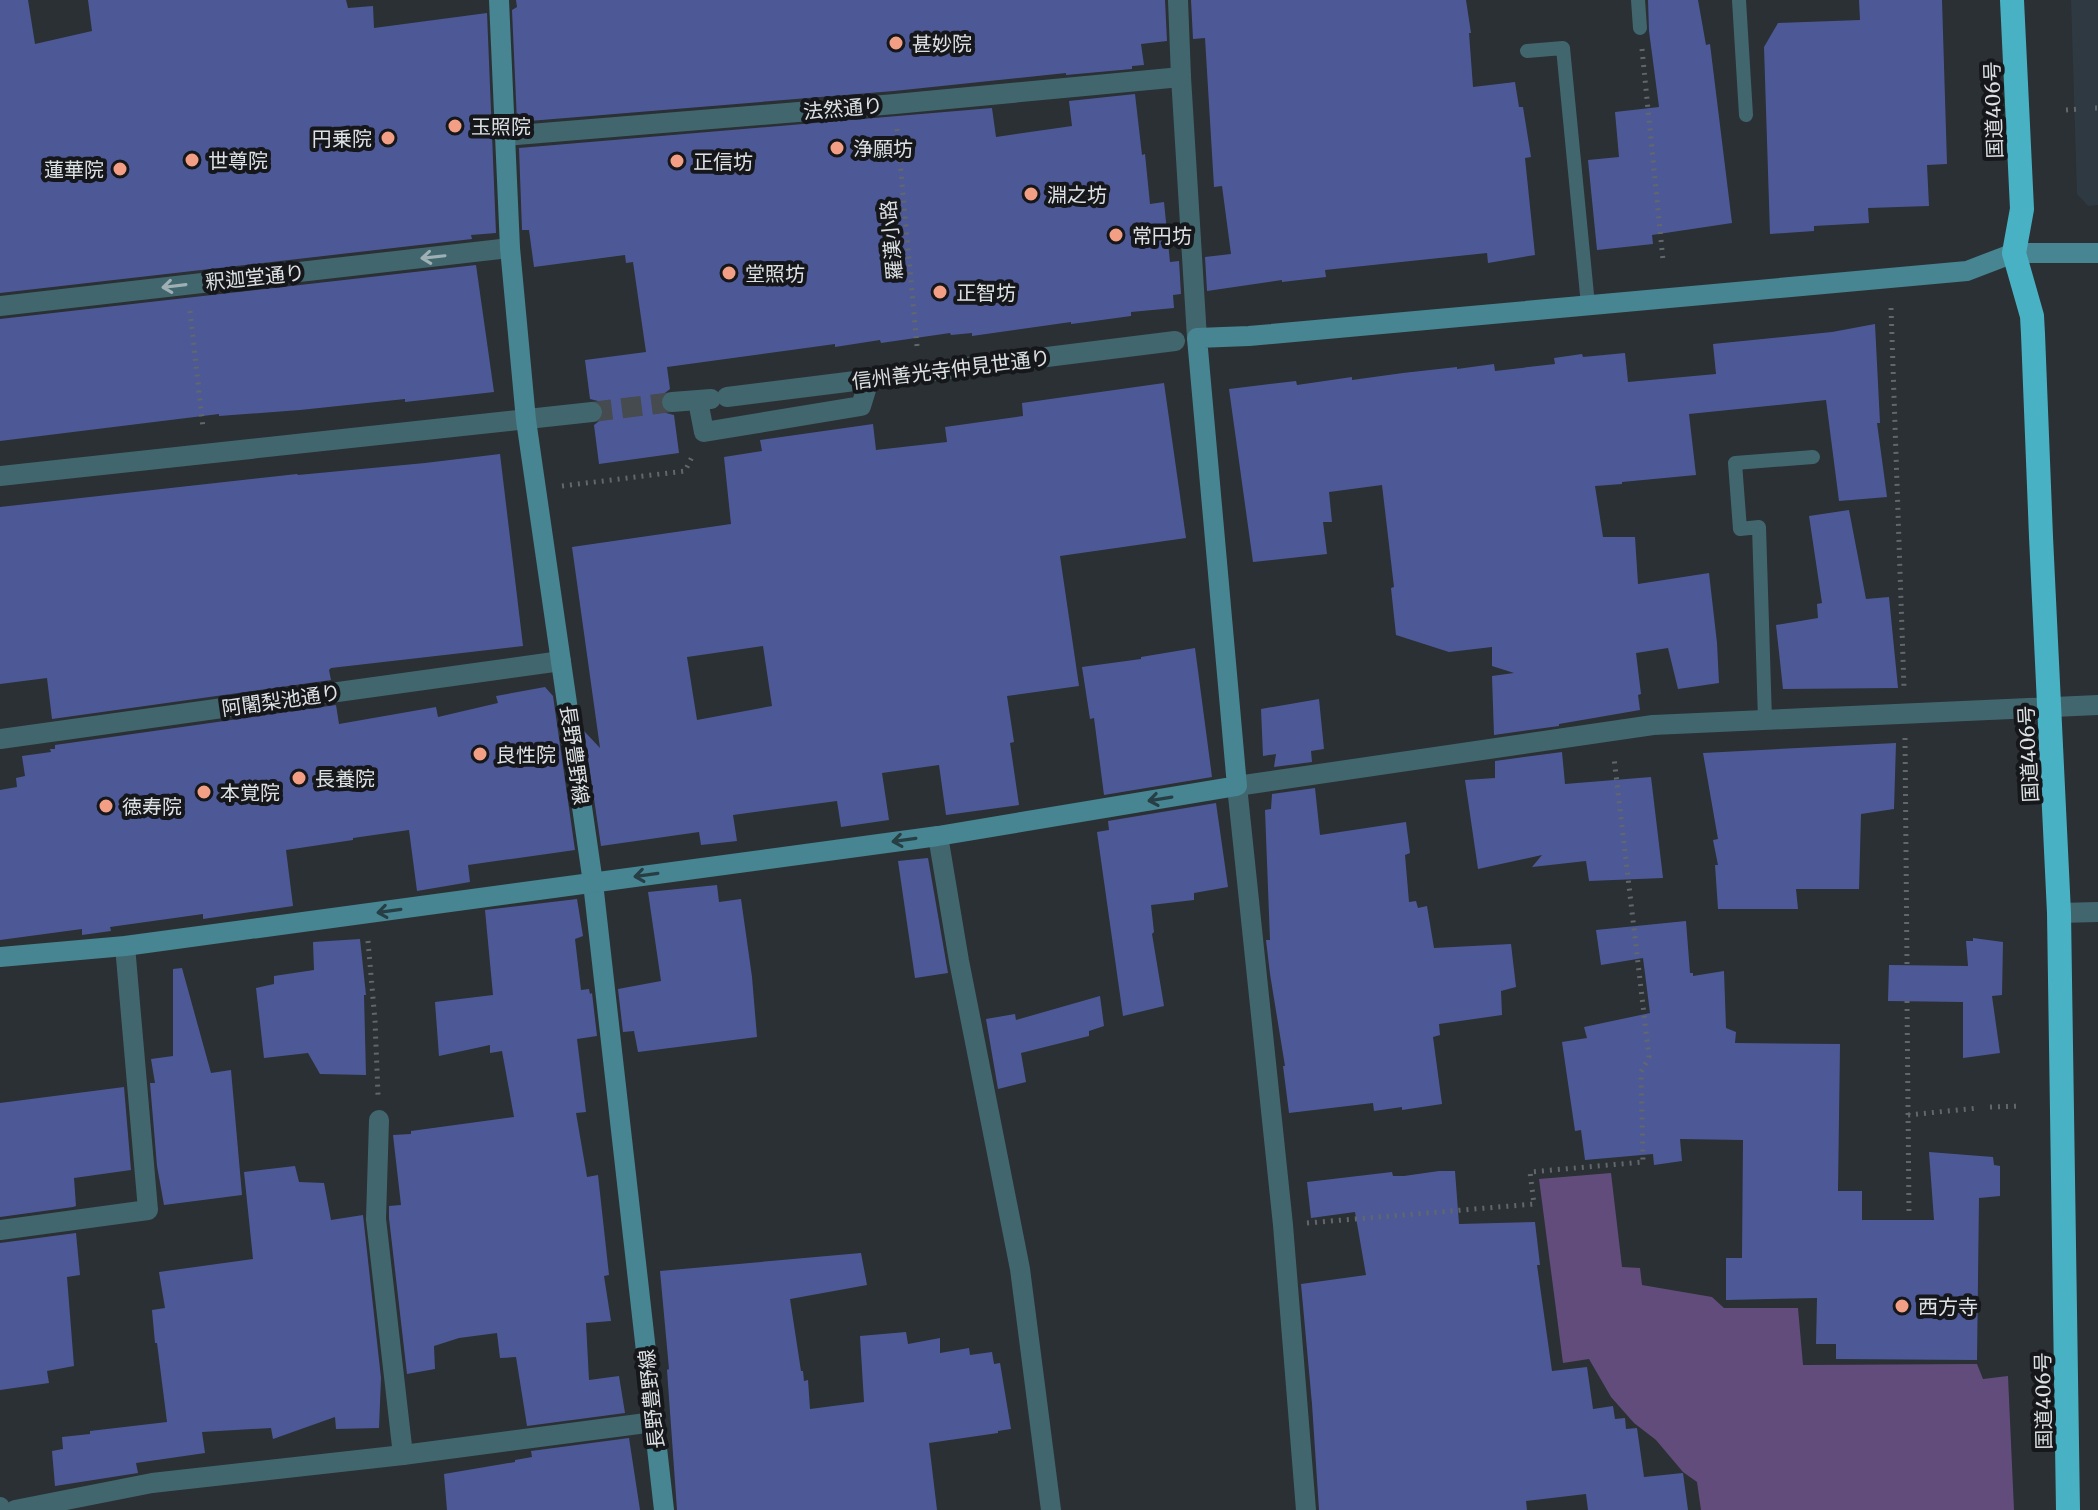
<svg xmlns="http://www.w3.org/2000/svg" width="2098" height="1510" viewBox="0 0 2098 1510" font-family="Merriweather,'Noto Sans JP',serif">
<style>
.built{fill:#2f3942}
.green{fill:#624c7c}
.building{fill:#4d5996;fill-rule:evenodd}
.lines{fill:none;stroke-linecap:round;stroke-linejoin:round}
.street-tunnel{stroke:#454b4e;stroke-width:20;stroke-dasharray:20 10;stroke-linecap:butt}
.path{stroke:#62676b;stroke-width:5;stroke-dasharray:2 6;stroke-linecap:butt}
.lane{stroke:#41666e;stroke-width:14}
.street{stroke:#41666e;stroke-width:20}
.secondary{stroke:#468591;stroke-width:20}
.highway{stroke:#49b1c4;stroke-width:24}
.oneway{stroke:#9fb0b5}
.oneway2{stroke:#263e44}
.poi-dot{fill:#f39f85;stroke:#15171a;stroke-width:3}
.labels{text-anchor:middle;dominant-baseline:central;stroke-width:8;stroke-linejoin:round;paint-order:stroke}
.poi-label{font-size:20px;fill:#dde1e4;stroke:#15171a;text-anchor:start}
.street-label{font-size:20px;fill:#dde1e4;stroke:#15171a}
</style>
<rect width="100%" height="100%" fill="#2a3034"/>
<path class="built" d="M2071,0H2098V205L2088,206L2077,194Z"/>
<path class="green" d="M1611,1173L1622,1267L1640,1268L1642,1285L1712,1297L1724,1308H1798L1803,1365L1977,1364L1983,1379L2008,1376L2014,1510H1701L1697,1482L1683,1472L1656,1440L1634,1423L1611,1397L1589,1359L1563,1363L1539,1179Z"/>
<g class="building">
<path d="M0,0H28L35,44L92,31L88,0H346L348,8L373,6L374,28L487,13L496,233L471,235L472,239L0,293Z"/>
<path d="M516,0H1165L1167,41L1141,44L1144,65L1132,66V69L1066,75V73L894,91L517,122L512,10L517,7Z"/>
<path d="M1191,0H1466L1471,33H1469L1473,87L1515,82L1519,107H1523L1531,157L1525,158L1535,255L1488,263L1487,253L1325,270L1326,277L1282,282V280L1207,291L1205,257L1231,254L1222,186L1214,187L1205,38L1193,39Z"/>
<path d="M1648,0H1698L1706,45L1710,44L1732,223L1652,235L1653,244L1597,250L1588,160L1619,157L1615,112L1659,107L1649,31Z"/>
<path d="M1859,0H1942L1947,164L1927,165L1929,206L1868,208L1869,223L1814,226V231L1770,234L1764,47L1778,23L1860,20Z"/>
<path d="M1135,94L1142,155L1145,154L1150,204L1164,202L1170,262L1179,261L1181,294L1173,295L1174,308L1131,312V316L1087,322L1071,324V322L972,336V333L951,335L950,333L881,343L880,340L835,347V344L667,367L670,389L661,396L659,404L666,413L674,415L679,453L599,464L594,425L603,418L605,410L598,401L590,399L585,360L646,352L633,262L626,263L625,255L534,267L529,230H522L519,148L992,108L996,137L1072,126L1069,101Z"/>
<path d="M476,265L494,392L405,402V399L300,410L219,416V414L0,441V319Z"/>
<path d="M1875,324L1880,423H1877L1887,497L1839,501L1826,400L1689,414L1696,475L1622,482V484L1595,486L1603,537H1635L1638,584L1709,573L1717,643L1719,683L1678,689L1668,648L1636,653L1641,694L1638,695L1640,710L1559,724V726L1494,735L1492,676L1514,673L1492,666V647L1449,652L1396,635L1391,588L1394,587L1382,485L1329,492L1332,522H1323L1327,554L1253,562L1229,389L1296,381L1297,385L1352,377V380L1403,373L1457,367V369L1494,364L1495,371L1555,364L1554,358L1582,354L1583,357L1625,353L1628,382L1716,374L1713,344L1832,332Z"/>
<path d="M1164,383L1186,538L1060,556L1079,686L1007,696L1014,742L1010,743L1019,805L946,815L939,765L882,773L889,820L841,827L837,801L733,815L737,841L701,845L699,832L601,846L584,731L600,748L572,547L731,524L724,457L762,451L760,440L873,424L876,450L947,442L945,427L1023,416L1022,403ZM763,646L772,706L697,720L687,657Z"/>
<path d="M500,454L523,646L331,668L329,670L331,680L52,719L47,678L0,684V507L297,474L298,475L425,463Z"/>
<path d="M1849,510L1866,599L1889,597L1898,688L1783,689L1776,625L1818,618L1817,604L1822,603L1809,516Z"/>
<path d="M1195,648L1212,777L1104,795L1094,718L1090,719L1082,667L1141,659V657Z"/>
<path d="M545,687L553,696L575,850L468,865L470,882L417,891L409,830L353,838V840L286,850L293,906L203,919V914L110,927L111,931L82,935V929L0,940V790L17,787L16,778L25,776L22,756L51,752L50,749H55V745L336,705L339,724L436,707L438,717L498,703L496,696Z"/>
<path d="M1319,699L1324,749L1311,751L1312,762L1274,767L1276,754L1263,756L1261,709Z"/>
<path d="M1896,743L1894,809L1861,814L1859,889H1796L1798,909H1718L1715,865H1718L1713,840L1718,839L1703,753Z"/>
<path d="M1562,752L1565,784L1651,777L1663,878L1589,881L1586,861L1532,867L1542,855L1478,869L1465,780L1495,778V761Z"/>
<path d="M1315,788L1320,835L1406,822L1410,853L1405,855L1409,902L1416,901L1418,908L1427,906L1434,948L1511,944L1516,987L1501,991L1502,1015L1439,1024L1440,1035L1433,1037L1442,1104L1402,1110V1107L1374,1111L1373,1103L1289,1113L1283,1066H1285L1270,974L1266,940H1270L1265,810L1271,809L1272,794Z"/>
<path d="M1216,803L1228,887L1194,893V900L1151,905L1154,932L1152,934L1164,1006L1123,1016L1097,832L1109,830L1108,821Z"/>
<path d="M928,858L948,973L915,978L898,861Z"/>
<path d="M717,885L719,902L741,899L752,977L757,1037L638,1052L634,1031L623,1032L618,989L661,981L648,892Z"/>
<path d="M577,899L583,936L575,939L581,990L589,989L590,994L592,993L597,1036L577,1039L586,1112L576,1113L587,1177L598,1175L609,1275L604,1276L611,1321L586,1323L589,1380L619,1376L625,1413L527,1426L516,1357L500,1358L497,1333L459,1338L434,1346L435,1369L407,1374L389,1218V1206L401,1205L393,1135L411,1134V1131L514,1117L502,1051L490,1053V1045L439,1056L435,1002L493,995L485,910Z"/>
<path d="M1686,921L1690,973H1693V976L1724,971L1726,1028L1736,1032L1735,1043L1840,1044L1838,1191H1862V1220H1934L1929,1152L1993,1157L1994,1165L2000,1166V1196L1979,1198L1977,1360L1836,1359V1344H1816L1817,1298L1726,1300V1258H1742L1743,1140L1680,1139L1682,1161L1654,1165L1653,1154L1585,1160L1581,1130L1575,1131L1562,1042L1587,1038L1584,1027L1650,1013L1643,958L1601,965L1596,930Z"/>
<path d="M1973,938L2003,942L2002,995L1992,996L2000,1053L1963,1058V1002L1888,1001L1889,965L1968,966L1966,941H1973Z"/>
<path d="M360,939L366,995H364L366,1075L320,1074L308,1053L264,1058L256,988L274,984V976L314,970L313,942Z"/>
<path d="M182,968L211,1073L231,1070L242,1195L164,1205L157,1166L150,1083H155L151,1059L173,1056V969Z"/>
<path d="M1100,996L1104,1026L1089,1031V1036L1021,1053L1026,1082L998,1089L986,1019L1015,1014L1016,1020Z"/>
<path d="M124,1087L131,1170L74,1178L76,1206L73,1207L0,1217V1103Z"/>
<path d="M295,1166L299,1182L324,1183L331,1220L363,1215L381,1378L379,1428L336,1429L335,1417L273,1439L271,1428L202,1432L205,1453L136,1463L138,1473L55,1486L52,1451L63,1449L62,1437L90,1434V1431L167,1422L157,1343H155L152,1310L165,1308L159,1272L253,1259L244,1172Z"/>
<path d="M1439,1171H1455L1459,1224L1535,1222L1540,1265H1537L1552,1371L1587,1367L1593,1409L1613,1406L1615,1419L1625,1418L1626,1429L1637,1428L1644,1477L1683,1473L1688,1510H1588L1586,1494L1526,1501L1527,1510H1319L1312,1404L1301,1284L1366,1275L1355,1212L1311,1218L1307,1182L1392,1172L1393,1176H1404Z"/>
<path d="M76,1233L80,1275L67,1277L74,1366L47,1371L49,1383L0,1390V1243Z"/>
<path d="M861,1253L867,1285L790,1299L801,1371H803L804,1381L808,1380L810,1409L864,1402L860,1336L906,1332L908,1344L940,1338V1353L969,1348L970,1355L992,1352L994,1364L1000,1363L1011,1429L998,1431V1433L929,1443L937,1510H677L667,1370L669,1369L660,1271Z"/>
<path d="M629,1438L640,1510H447L444,1474L515,1462V1460L532,1457L531,1451Z"/>
</g>
<g class="lines">
<path class="street-tunnel" d="M592,412L672,402"/>
<g class="path">
<path d="M1642,49L1663,260"/>
<path d="M2095,108H2098"/>
<path d="M2066,110L2080,109"/>
<path d="M897,129L917,346"/>
<path d="M1891,308L1904,688"/>
<path d="M190,311L203,428"/>
<path d="M562,486L685,471L693,455"/>
<path d="M1905,738L1907,965"/>
<path d="M368,941L375,1021L378,1095"/>
<path d="M1907,1001L1909,1215"/>
<path d="M1990,1107L2021,1106"/>
<path d="M1908,1115L1978,1108"/>
<path d="M1307,1223L1534,1204L1530,1172L1643,1162L1641,1072L1649,1057L1614,758"/>
</g>
<g class="lane">
<path d="M1638,0L1640,28"/>
<path d="M1739,0L1746,115"/>
<path d="M1527,51L1563,48L1588,305"/>
<path d="M1765,720L1759,527L1740,529L1735,463L1813,457"/>
</g>
<g class="street">
<path d="M1178,0L1181,77L1197,338"/>
<path d="M505,136L895,104L1181,77"/>
<path d="M0,306L510,248"/>
<path d="M727,397L1175,341"/>
<path d="M698,401L704,432L861,406L869,380"/>
<path d="M672,402L711,399"/>
<path d="M0,476L592,412"/>
<path d="M0,739L561,661"/>
<path d="M938,836L959,961L1020,1269L1051,1510"/>
<path d="M2059,913L2098,912"/>
<path d="M379,1120L376,1219L403,1455"/>
<path d="M0,1230L148,1210L125,946"/>
<path d="M0,1507L1,1510"/>
<path d="M15,1510L152,1483L403,1455L654,1422"/>
<path d="M1306,1510L1283,1225L1237,786L1653,725L2098,705"/>
</g>
<g class="secondary">
<path d="M499,0L510,248L526,420L593,883L664,1510"/>
<path d="M0,957L125,946L938,836L1237,786L1197,338L1249,336L1967,271L2014,253H2098"/>
</g>
<path class="highway" d="M2012,0L2022,209L2014,253L2032,316L2033,334L2041,537L2059,913L2068,1510"/>
</g>
<defs><path id="oneway-shaft" d="M-6 0H5M1.5-3L5.5 0L1.5 3" fill="none" stroke-width="1.6" stroke-linecap="round" stroke-linejoin="round" transform="scale(2)"/></defs>
<g class="oneway">
<use href="#oneway-shaft" transform="translate(433 257) rotate(174)"/>
<use href="#oneway-shaft" transform="translate(174 286) rotate(173)"/>
</g>
<g class="oneway2">
<use href="#oneway-shaft" transform="translate(1160 799) rotate(171)"/>
<use href="#oneway-shaft" transform="translate(904 840) rotate(172)"/>
<use href="#oneway-shaft" transform="translate(646 875) rotate(172)"/>
<use href="#oneway-shaft" transform="translate(389 911) rotate(172)"/>
</g>
<g class="poi-dot">
<circle cx="896" cy="43" r="8"/>
<circle cx="455" cy="126" r="8"/>
<circle cx="388" cy="138" r="8"/>
<circle cx="837" cy="148" r="8"/>
<circle cx="192" cy="160" r="8"/>
<circle cx="677" cy="161" r="8"/>
<circle cx="120" cy="169" r="8"/>
<circle cx="1031" cy="194" r="8"/>
<circle cx="1116" cy="235" r="8"/>
<circle cx="729" cy="273" r="8"/>
<circle cx="940" cy="292" r="8"/>
<circle cx="480" cy="754" r="8"/>
<circle cx="299" cy="778" r="8"/>
<circle cx="204" cy="792" r="8"/>
<circle cx="106" cy="806" r="8"/>
<circle cx="1902" cy="1306" r="8"/>
</g>
<g class="labels">
<g class="poi-label">
<text x="912" y="43">甚妙院</text>
<text x="471" y="126">玉照院</text>
<text x="372" y="138" text-anchor="end">円乗院</text>
<text x="853" y="148">浄願坊</text>
<text x="208" y="160">世尊院</text>
<text x="693" y="161">正信坊</text>
<text x="104" y="169" text-anchor="end">蓮華院</text>
<text x="1047" y="194">淵之坊</text>
<text x="1132" y="235">常円坊</text>
<text x="745" y="273">堂照坊</text>
<text x="956" y="292">正智坊</text>
<text x="496" y="754">良性院</text>
<text x="315" y="778">長養院</text>
<text x="220" y="792">本覚院</text>
<text x="122" y="806">徳寿院</text>
<text x="1918" y="1306">西方寺</text>
</g>
<g class="street-label">
<text transform="translate(843 108) rotate(-5)">法然通り</text>
<text transform="translate(1993 110) rotate(-92)">国道406号</text>
<text transform="translate(891 240) rotate(-95)">羅漢小路</text>
<text transform="translate(255 277) rotate(-6)">釈迦堂通り</text>
<text transform="translate(951 369) rotate(-7)">信州善光寺仲見世通り</text>
<text transform="translate(281 700) rotate(-8)">阿闍梨池通り</text>
<text transform="translate(2028 754) rotate(-93)">国道406号</text>
<text transform="translate(575 755) rotate(82)">長野豊野線</text>
<text transform="translate(651 1399) rotate(-96)">長野豊野線</text>
<text transform="translate(2043 1401) rotate(-91)">国道406号</text>
</g>
</g>
</svg>
